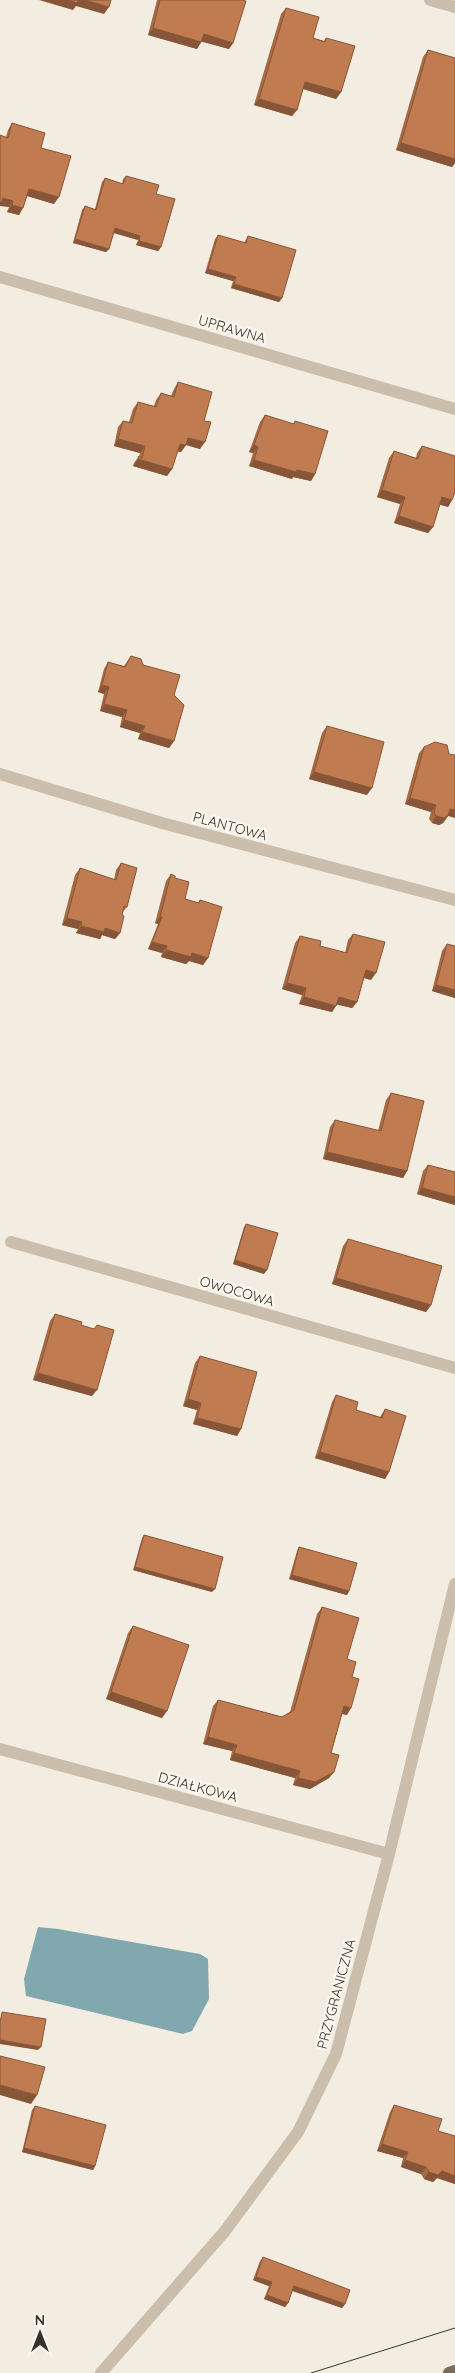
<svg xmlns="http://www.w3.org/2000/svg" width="455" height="2373" viewBox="0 0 455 2373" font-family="Quicksand,sans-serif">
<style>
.water{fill:#81a7af}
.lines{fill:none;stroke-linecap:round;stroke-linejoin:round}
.minor{stroke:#cbbead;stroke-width:12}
.major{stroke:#7a6b5d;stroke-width:12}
.tram{stroke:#39322b;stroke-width:1}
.wall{fill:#a66a45}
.shaded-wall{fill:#875638}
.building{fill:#c17b50;stroke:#875638}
.labels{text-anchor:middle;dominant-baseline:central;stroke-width:5;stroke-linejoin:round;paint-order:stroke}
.street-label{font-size:14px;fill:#39322b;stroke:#faf6ed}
</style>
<rect width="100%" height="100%" fill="#f3ede1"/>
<path class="water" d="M38,1927L58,1929L200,1954L208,1959L209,1999L192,2031L183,2034L26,1996L24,1979Z"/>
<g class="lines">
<g class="minor">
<path d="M430,0L455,7"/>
<path d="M0,277L455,409"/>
<path d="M0,774L162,823L455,900"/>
<path d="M11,1242L455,1368"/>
<path d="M0,1749L389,1854"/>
<path d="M101,2373L225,2231L298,2132L336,2054L389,1854L455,1584"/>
</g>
<path class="major" d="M449,2373L455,2371"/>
<path class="tram" d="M311,2373L455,2328"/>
</g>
<g class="wall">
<path d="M157,0H242L233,43L229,49L202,41L197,49L148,35Z"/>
<path d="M286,8L313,38L324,41L326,38L341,92L336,99L303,89L297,110L292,116L254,105L281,14Z"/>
<path d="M428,50L455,58V163L452,167L396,150L423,57Z"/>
<path d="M12,123L41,148L54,204L27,196L19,215L7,212L9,207L0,205L6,137L8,130Z"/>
<path d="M126,176L156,194L161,247L158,251L136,245L138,240L113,233L109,249L106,252L73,243L82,210L85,206L95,209L102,182L105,178L122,184L123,179Z"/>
<path d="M218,235L244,243L248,236L282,298L279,302L231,288L233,281L205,273L215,239Z"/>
<path d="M178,382L204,421L200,449L186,445L181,452L177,451L172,469L167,476L133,466L134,463L139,456V457L140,453L114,446L118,427L123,421L129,422L133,409L138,402L154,406L156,400L161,393L171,396L174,389Z"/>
<path d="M265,415L293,424L295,421L315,474L311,481L293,477L292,479L249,466L253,453L249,452L260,422Z"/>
<path d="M422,446L452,500L448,507L440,504L433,527L428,533L394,523L400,504L377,497L389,458L394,451L416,458L417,453Z"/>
<path d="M131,656L143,665L174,695V741L169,748L138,739L140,733L120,727L122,717L100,711L104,694L98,692L104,669L108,662L124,666Z"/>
<path d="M327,726L367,795L309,779L322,733Z"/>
<path d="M424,747L448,816L443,823L439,825L432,823L429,819L431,812L405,804L419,753Z"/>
<path d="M121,863L127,907L122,913L120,933L115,939L102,935L100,939L76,933L78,929L62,925L75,875L80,868L114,880L116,870Z"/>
<path d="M171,874L175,878L185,899L198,903L200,900L208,958L203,965L189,961L186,964L161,957L162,953L148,949L158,924L155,923L166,881Z"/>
<path d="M353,934L371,980L364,978L357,1002L352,1008L337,1004L332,1012L299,1004L302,995L282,989L295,943L300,936L320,946L345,953L348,940Z"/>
<path d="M447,944L455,946V998L432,991L442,951Z"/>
<path d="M391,1093L407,1171L403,1178L323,1159L330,1127L335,1120L378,1131L386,1100Z"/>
<path d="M428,1165L455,1172V1205L417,1194L423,1171Z"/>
<path d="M246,1224L264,1274L233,1264L244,1227Z"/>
<path d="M348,1239L431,1305L426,1312L332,1284L343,1246Z"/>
<path d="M55,1314L81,1325L92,1396L33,1380L50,1321Z"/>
<path d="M200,1356L241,1429L237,1436L193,1424L197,1410L183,1406L195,1363Z"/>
<path d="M336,1395L356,1410L380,1417L385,1409L389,1472L385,1479L315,1458L332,1402Z"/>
<path d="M144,1535L212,1592L133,1570L142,1538Z"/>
<path d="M299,1547L349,1591L347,1595L289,1579L297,1551Z"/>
<path d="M322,1607L347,1659L352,1677L347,1715L342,1714L331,1753L334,1772L329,1778L310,1789L293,1785L295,1778L230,1760L232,1751L203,1744L213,1706L218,1700L282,1717L290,1712L317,1614Z"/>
<path d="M133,1626L162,1718L106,1699L128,1633Z"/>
<path d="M394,2105L438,2131L455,2136V2184L437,2178L433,2182L424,2179L421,2174L401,2167L403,2158L377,2151L390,2112Z"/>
<path d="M35,2106L95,2166L93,2170L22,2152L32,2110Z"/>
<path d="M263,2257L345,2304L342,2308L292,2291L288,2303L285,2307L264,2299L269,2286L253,2280L260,2261Z"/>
</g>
<g class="shaded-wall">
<path d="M39,0H85L109,7L104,14L76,6L73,10Z"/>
<path d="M153,28L201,42L197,49L148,35Z"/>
<path d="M204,34L233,43L229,49L199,41Z"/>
<path d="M305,82L341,92L336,99L300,88Z"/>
<path d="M259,99L297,110L292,116L254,105Z"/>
<path d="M401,143L455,159V163L452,167L396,150Z"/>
<path d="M29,189L59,197L54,204L24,195Z"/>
<path d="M3,198L13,201L9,207L0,206V202Z"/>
<path d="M12,205L23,208L19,215L7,212Z"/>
<path d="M115,228L140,236L138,240L112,232Z"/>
<path d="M75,239L109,249L106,252L73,243Z"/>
<path d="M139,241L161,247L158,251L136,245Z"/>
<path d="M208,269L236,277L233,281L205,273Z"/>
<path d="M234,284L282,298L279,302L231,288Z"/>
<path d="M188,438L205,442L200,449L183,444Z"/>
<path d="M118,439L145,446L140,453L114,446Z"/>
<path d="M180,444L186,445L181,452L175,451Z"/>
<path d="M254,445L258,447L253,453L249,452Z"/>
<path d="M138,459L172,469L167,476L133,466Z"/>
<path d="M254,460L297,470L315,474L311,481L293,477L292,479L249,466Z"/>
<path d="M382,490L405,497L400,504L377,497Z"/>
<path d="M442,497L452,500L448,507L437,504Z"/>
<path d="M399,516L433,527L428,533L394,523Z"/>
<path d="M102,685L109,687L104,694L98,692Z"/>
<path d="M104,704L127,710L122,717L100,711Z"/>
<path d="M124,720L145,726L140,733L120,727Z"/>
<path d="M142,732L174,741L169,748L138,739Z"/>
<path d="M314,772L372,788L367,795L309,779Z"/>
<path d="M410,798L436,805L431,812L405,804Z"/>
<path d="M450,809L455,810V818L448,816L443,823L439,825L432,823L436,816Z"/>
<path d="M160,917H162L158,924L155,923Z"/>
<path d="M67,918L82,922L78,929L62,925Z"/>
<path d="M81,926L105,928L120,933L115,939L102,935L100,939L76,933Z"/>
<path d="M152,942L167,946L162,953L148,949Z"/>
<path d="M166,950L192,953L208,958L203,965L189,961L186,964L161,957Z"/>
<path d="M366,970L376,973L371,980L361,977Z"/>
<path d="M287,983L306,988L302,995L282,989Z"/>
<path d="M436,985L455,990V998L432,991Z"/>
<path d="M304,997L336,1006L332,1012L299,1004Z"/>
<path d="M339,997L357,1002L352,1008L334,1004Z"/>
<path d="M327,1152L407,1171L403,1178L323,1159Z"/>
<path d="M422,1188L455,1197V1205L417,1194Z"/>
<path d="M235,1260L267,1270L264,1274L233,1264Z"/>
<path d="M336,1278L431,1305L426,1312L332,1284Z"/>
<path d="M38,1373L97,1390L92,1396L33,1380Z"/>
<path d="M188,1399L201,1403L197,1410L183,1406Z"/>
<path d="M197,1418L241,1429L237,1436L193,1424Z"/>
<path d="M320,1452L389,1472L385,1479L315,1458Z"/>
<path d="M135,1567L215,1589L212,1592L133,1570Z"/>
<path d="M292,1575L349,1591L347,1595L289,1579Z"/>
<path d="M111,1692L167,1711L162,1718L106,1699Z"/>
<path d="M344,1706L351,1708L347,1715L339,1713Z"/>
<path d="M208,1737L237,1745L232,1751L203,1744Z"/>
<path d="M234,1753L300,1771L295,1778L230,1760Z"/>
<path d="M334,1772L329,1778L310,1789L293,1785L298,1778Z"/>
<path d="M0,2040L41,2047L38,2050L0,2044Z"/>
<path d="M0,2085L37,2095L31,2104L0,2095Z"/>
<path d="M382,2144L408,2152L403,2158L377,2151Z"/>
<path d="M24,2148L95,2166L93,2170L22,2152Z"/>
<path d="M405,2160L426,2167L421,2174L401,2167Z"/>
<path d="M442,2171L455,2176V2184L437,2178L433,2182L424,2179L429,2172Z"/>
<path d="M256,2277L272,2282L269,2286L253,2280Z"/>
<path d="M294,2286L345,2304L342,2308L291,2290Z"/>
<path d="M267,2295L288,2303L285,2307L264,2299Z"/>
</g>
<g class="building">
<path d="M67,0H78L77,3Z"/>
<path d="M85,0H111L109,7Z"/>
<path d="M160,0H242L246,1L233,43L204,34L201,42L153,28Z"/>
<path d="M286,8L319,17L313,38L325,42L326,38L355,46L341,92L305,82L297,110L259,99Z"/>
<path d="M428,50L455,58V159L401,143Z"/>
<path d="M12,123L45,133L41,148L71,156L59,197L29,189L23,208L12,205L13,201L3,198L2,202H0V135L8,138Z"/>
<path d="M126,176L159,185L156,194L175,199L161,247L139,241L140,236L115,228L109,249L75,239L85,206L96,210L105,178L123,184Z"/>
<path d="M218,235L246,243L248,236L296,250L282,298L234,284L236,277L208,269Z"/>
<path d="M178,382L212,392L204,421L211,422L205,442L188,438L186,445L180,444L172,469L138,459L139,456L142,458L145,446L118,439L123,421L132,423L138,402L156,407L161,393L174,397Z"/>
<path d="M265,415L294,424L295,421L328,431L315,474L297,470L296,472L254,460L258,447L254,445Z"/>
<path d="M422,446L455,456V492L452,500L442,497L433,527L399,516L405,497L382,490L394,451L418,459Z"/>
<path d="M131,656L141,659L143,665L180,675L174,695L184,705L174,741L142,732L145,726L124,720L127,710L104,704L109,687L102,685L108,662L125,667Z"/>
<path d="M327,726L384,742L372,788L314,772Z"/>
<path d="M435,742L447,745L449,754L455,755V810L450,809L448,816L444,818L436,816L434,812L436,805L410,798L424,747Z"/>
<path d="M121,863L137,868L127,907L124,906L122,915L124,916L120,933L105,928L104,932L81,926L82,922L67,918L80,868L116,880Z"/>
<path d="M171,874L175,876V878L189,882L185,899L199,903L200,900L222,907L208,958L192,953L191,957L166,950L167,946L152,942L162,917H160Z"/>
<path d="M353,934L385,942L376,973L366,970L357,1002L339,997L336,1006L304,997L306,988L287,983L300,936L321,941L320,946L347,953Z"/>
<path d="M447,944L455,946V990L436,985Z"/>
<path d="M391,1093L424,1101L407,1171L327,1152L335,1120L381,1131Z"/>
<path d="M428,1165L455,1172V1197L422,1188Z"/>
<path d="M246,1224L278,1233L267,1270L235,1260Z"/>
<path d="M348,1239L442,1266L431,1305L336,1278Z"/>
<path d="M55,1314L82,1322L81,1325L94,1329L97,1325L114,1330L97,1390L38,1373Z"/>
<path d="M200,1356L257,1372L241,1429L197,1418L201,1403L188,1399Z"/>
<path d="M336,1395L358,1402L356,1410L382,1418L385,1409L406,1416L389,1472L320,1452Z"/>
<path d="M144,1535L223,1557L215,1589L135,1567Z"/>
<path d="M299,1547L357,1563L349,1591L292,1575Z"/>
<path d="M322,1607L359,1618L347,1659L356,1662L352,1677L359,1679L351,1708L344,1706L331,1753L339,1755L334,1772L315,1782L298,1778L300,1771L234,1753L237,1745L208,1737L218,1700L282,1717L294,1710Z"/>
<path d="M133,1626L189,1645L167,1711L111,1692Z"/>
<path d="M2,2012L46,2019L41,2047L0,2040V2023Z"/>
<path d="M0,2056L45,2067L37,2095L0,2085Z"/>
<path d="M394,2105L442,2119L438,2131L455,2136V2176L442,2171L438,2175L429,2172L426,2167L405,2160L408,2152L382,2144Z"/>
<path d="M35,2106L106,2125L95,2166L24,2148Z"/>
<path d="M263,2257L350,2290L345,2304L294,2286L288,2303L267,2295L272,2282L256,2277Z"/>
</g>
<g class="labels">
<g class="street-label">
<text transform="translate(232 329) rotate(16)">UPRAWNA</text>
<text transform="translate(230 826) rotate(15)">PLANTOWA</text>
<text transform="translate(237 1291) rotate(16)">OWOCOWA</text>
<text transform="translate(198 1787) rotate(15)">DZIAŁKOWA</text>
<text transform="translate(336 1994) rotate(-75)">PRZYGRANICZNA</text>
</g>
</g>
<g transform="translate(40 2333)" stroke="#faf6ed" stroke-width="4" paint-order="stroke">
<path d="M0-4L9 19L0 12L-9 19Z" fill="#39322b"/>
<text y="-8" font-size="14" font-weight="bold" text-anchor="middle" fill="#39322b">N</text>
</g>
</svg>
